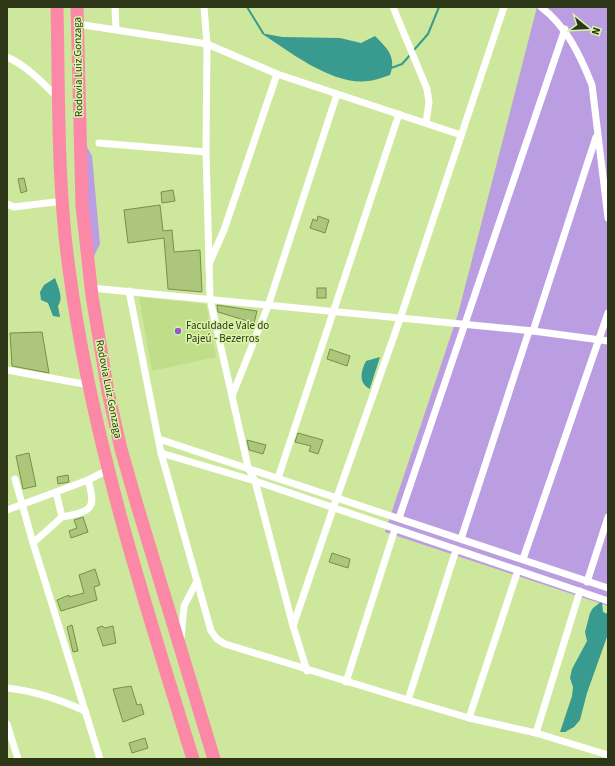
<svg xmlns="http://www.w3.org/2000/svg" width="615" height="766" viewBox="0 0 615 766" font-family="'Source Sans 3',sans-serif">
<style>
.built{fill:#c0de8a}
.green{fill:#bb9de1}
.water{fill:#399a8f}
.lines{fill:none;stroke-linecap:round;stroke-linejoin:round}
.stream{stroke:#399a8f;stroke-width:2}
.building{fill:#acc67b;stroke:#778f46}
.street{stroke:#fff;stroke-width:7}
.highway{stroke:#fb88a6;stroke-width:13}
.poi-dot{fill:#9459d0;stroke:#daf5a9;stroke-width:1.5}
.labels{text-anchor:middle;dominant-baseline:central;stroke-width:3;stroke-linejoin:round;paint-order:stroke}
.street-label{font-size:11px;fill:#2d3718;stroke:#daf5a9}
.poi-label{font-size:11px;fill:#2d3718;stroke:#daf5a9;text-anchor:start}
</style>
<rect width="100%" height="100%" fill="#cde89c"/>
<path class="built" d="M139,297L206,304L216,357L152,371Z"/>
<g class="green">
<path d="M537,7H608V606L385,532L458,314Z"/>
<path d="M85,143L92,156L100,244L90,264Z"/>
</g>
<g class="water">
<path d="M261,33L282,37L340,38L361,43L375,36C387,48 397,57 390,75C383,77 376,80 369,81C333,86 290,52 261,33Z"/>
<path d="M55,278C58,287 64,298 58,306L60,317L53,316L48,303L41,300L40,292L44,285Z"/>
<path d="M380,357L370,388V389C358,383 361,371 366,361Z"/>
<path d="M602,601L603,612L608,614V634L587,693L580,720L574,727L565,732H560L572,696L573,687L570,678L572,669L587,641L585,632L590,613L593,608Z"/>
</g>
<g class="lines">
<g class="stream">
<path d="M247,7L263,33"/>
<path d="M414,50L428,34L439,7"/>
<path d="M391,68L402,64L411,54"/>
</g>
</g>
<g class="building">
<path d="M24,178L27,191L21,193L18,179Z"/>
<path d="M173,190L175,201L162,203L161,192Z"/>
<path d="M160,205L163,231L172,230L174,252L200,250L202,292L168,289L164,238L128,243L124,210Z"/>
<path d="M318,216L329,220L325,233L310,228L313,219L317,221Z"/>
<rect x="317" y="288" width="9" height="10"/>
<path d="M217,305L257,311L254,323L218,312Z"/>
<path d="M42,332L49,373L12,366L10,333Z"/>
<path d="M330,349L350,356L347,366L327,359Z"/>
<path d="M298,433L323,440L318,454L309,451L311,446L295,442Z"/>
<path d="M247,440L266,445L263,454L249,450Z"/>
<path d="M29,453L36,486L23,489L16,456Z"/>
<path d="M68,475L69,482L58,484L57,477Z"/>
<path d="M83,517L88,532L71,538L69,531L77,528L74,520Z"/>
<path d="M332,553L350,559L348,568L329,562Z"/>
<path d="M95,569L100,585L94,587L97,600L61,611L57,600L69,595V597L84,593L79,575Z"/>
<path d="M72,625L78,651L73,652L67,627Z"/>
<path d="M102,626L105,628L113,626L116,643L103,646L97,628Z"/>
<path d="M131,686L137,705L141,704L144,714L123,722L113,689Z"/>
<path d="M145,738L148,748L132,753L129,743Z"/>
</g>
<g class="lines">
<g class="street">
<path d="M115,7L116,29"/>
<path d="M204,7L207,44L206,152L210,299L248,467L255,481L293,626L307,671"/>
<path d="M393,7L427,89L429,102L426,123"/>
<path d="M541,7C567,27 580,55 592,85L608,218"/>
<path d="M77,24L207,44L277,74L461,135"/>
<path d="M7,57C27,66 43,83 58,98"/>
<path d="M99,143L206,152"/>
<path d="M7,204L14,207L63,201"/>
<path d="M209,264L224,230L277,74"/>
<path d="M91,288L533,331L608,341"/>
<path d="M129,291L161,453L211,631L217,639L225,644L408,700L469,718L536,733L608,755"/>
<path d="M533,331L596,137"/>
<path d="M7,370L89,385"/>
<path d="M232,396L268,306L337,94"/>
<path d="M159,439L608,588"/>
<path d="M161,453L255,481L608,601"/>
<path d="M278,478L399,114"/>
<path d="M15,479L33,543"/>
<path d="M7,510L56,492"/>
<path d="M62,517C91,511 97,510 88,480"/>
<path d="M399,518L565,29"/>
<path d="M461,539L529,331"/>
<path d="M523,559L608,313"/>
<path d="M587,582L608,517"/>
<path d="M293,626L337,497L400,319L504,7"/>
<path d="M181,638L184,606L197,581"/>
<path d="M346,682L395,529"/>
<path d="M7,688C35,691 59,699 85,711"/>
<path d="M408,700L456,550"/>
<path d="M469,718L518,570"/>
<path d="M7,724L18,759"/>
<path d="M536,733L580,591"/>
<path d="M100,759L33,543L62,517L56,492L88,480L108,470"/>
</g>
<g class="highway">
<path d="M57,7C59,94 57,183 69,269C91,436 143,598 193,759"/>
<path d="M77,7L82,206L92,296L108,392L121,449L137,505L214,759"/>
</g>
</g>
<circle class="poi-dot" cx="178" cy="331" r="4"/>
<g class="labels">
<g class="street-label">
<text transform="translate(78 67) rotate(-91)">Rodovia Luiz Gonzaga</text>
<text transform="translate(109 389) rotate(79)">Rodovia Luiz Gonzaga</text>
</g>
<g class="poi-label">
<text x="186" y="325">Faculdade Vale do<tspan x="186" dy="13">Pajeú - Bezerros</tspan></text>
</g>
</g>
<rect width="615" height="766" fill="none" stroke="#2d3718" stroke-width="16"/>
<g transform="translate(587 28) rotate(108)" stroke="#daf5a9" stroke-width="3" paint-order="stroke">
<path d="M0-3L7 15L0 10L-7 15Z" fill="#2d3718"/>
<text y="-6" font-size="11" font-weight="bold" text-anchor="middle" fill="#2d3718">N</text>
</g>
</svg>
